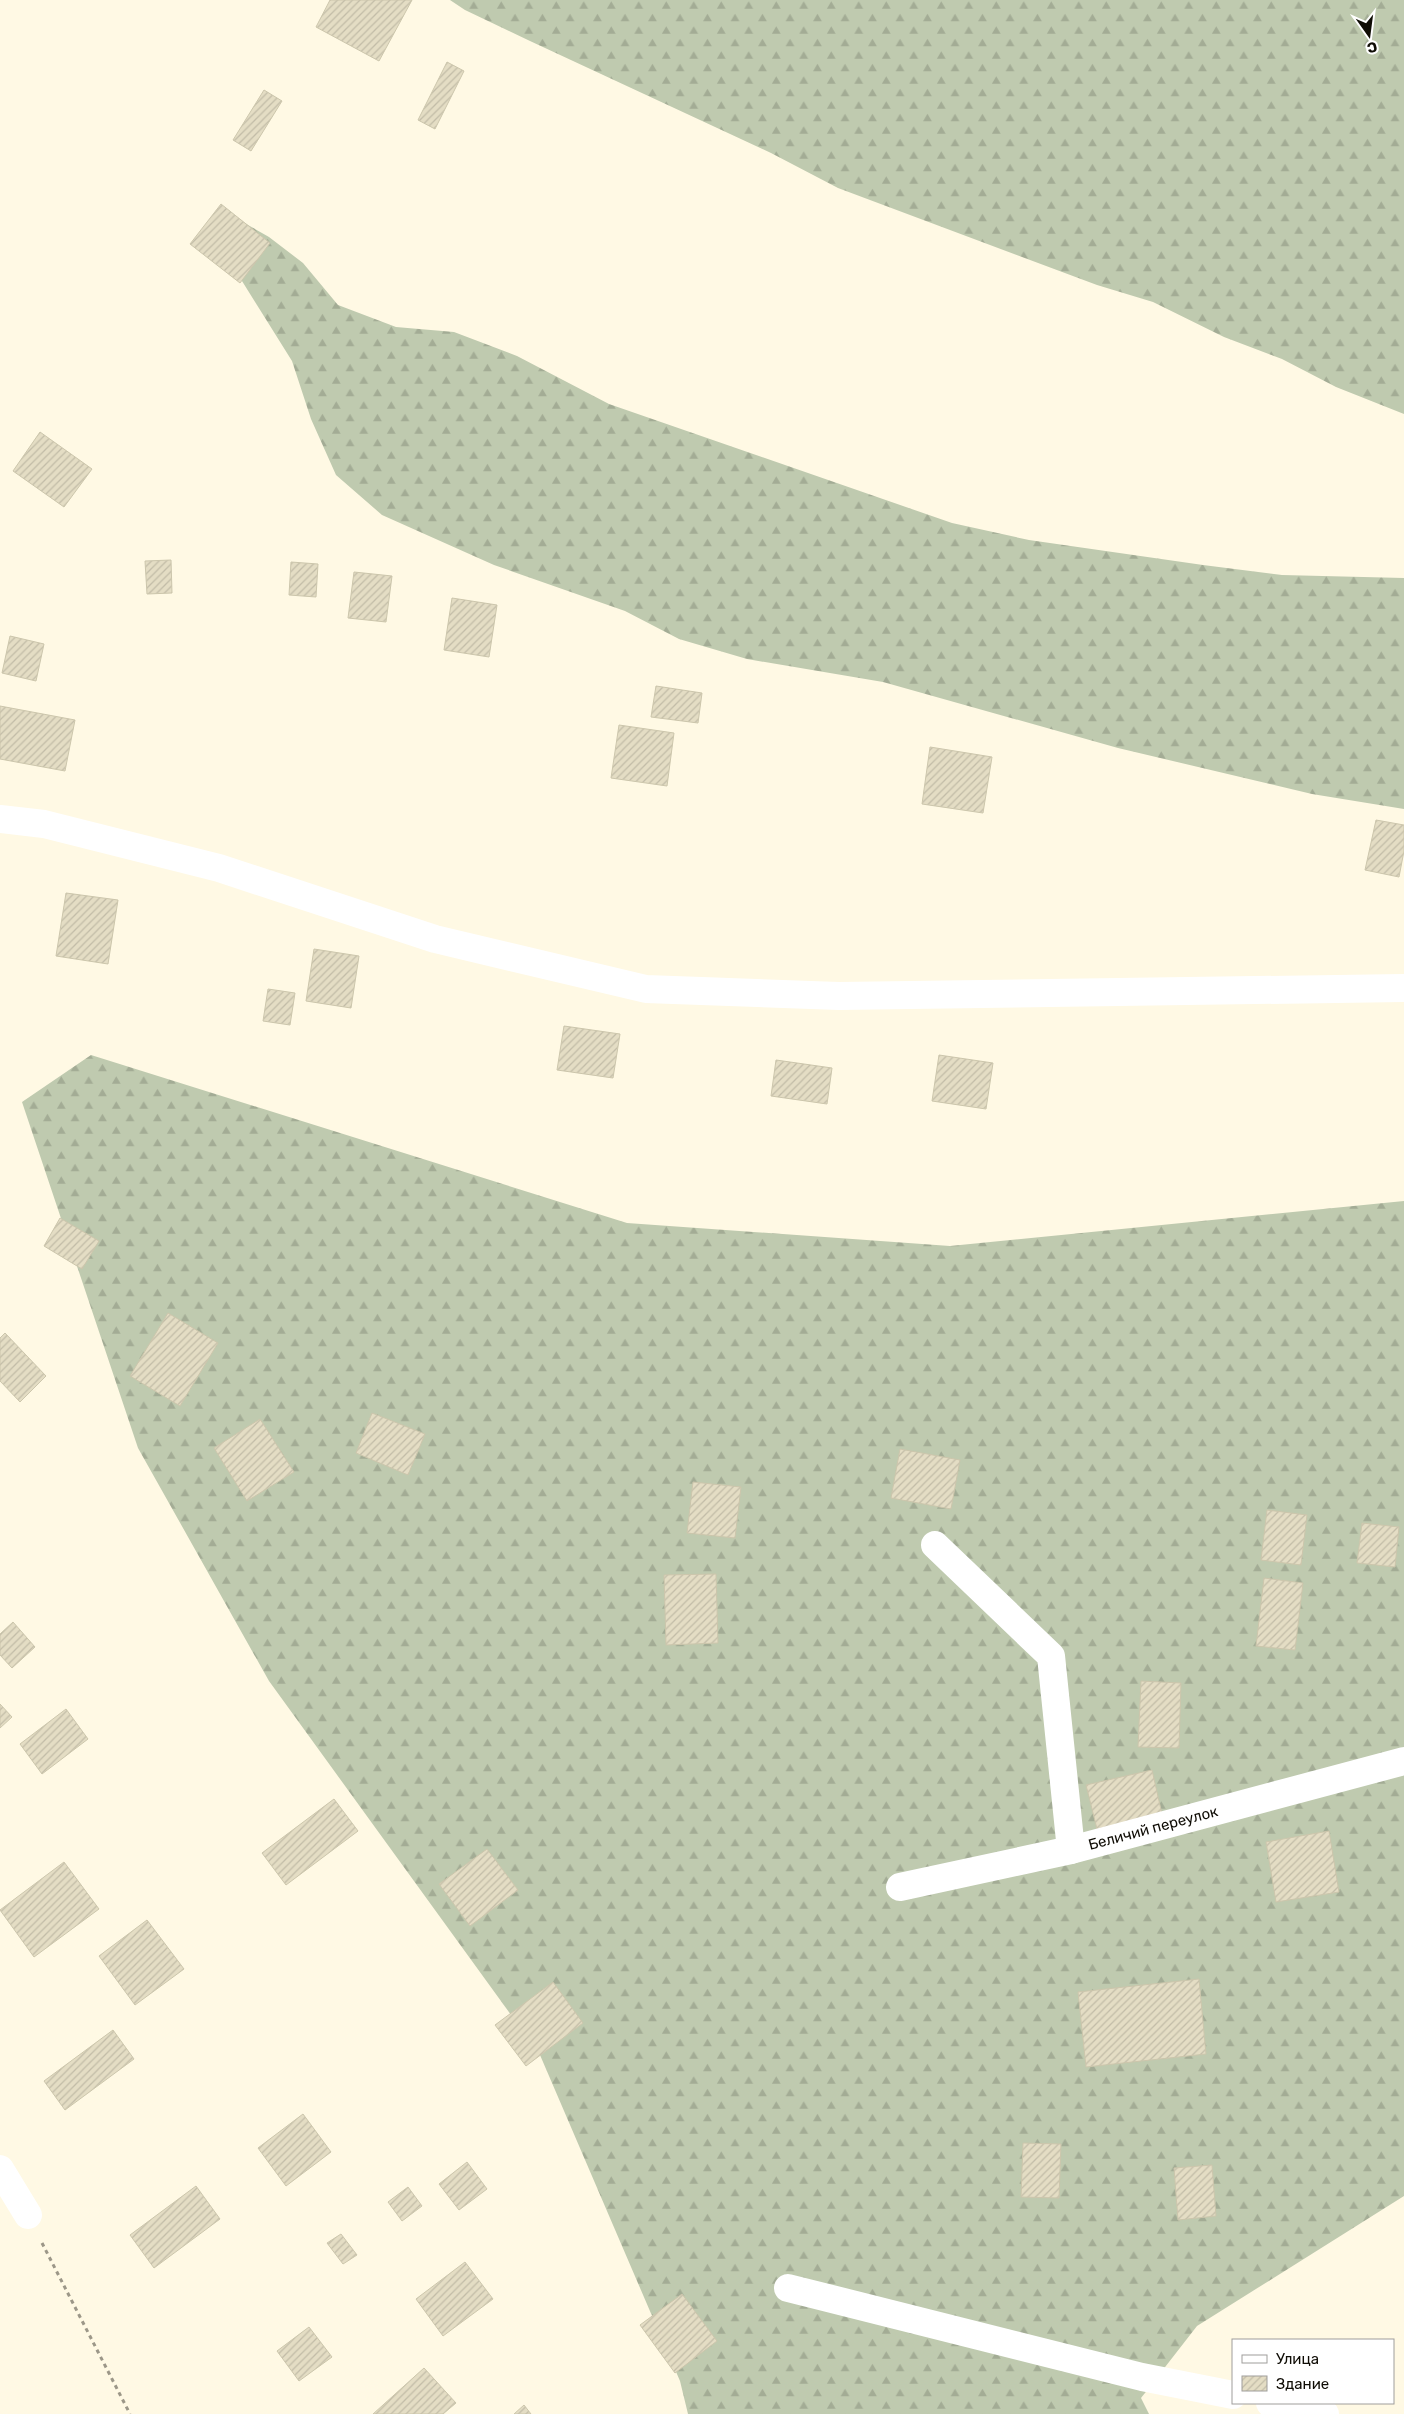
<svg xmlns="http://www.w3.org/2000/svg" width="1404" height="2414" viewBox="0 0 1404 2414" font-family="Rubik,sans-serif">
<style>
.forest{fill:url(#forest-firs)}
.building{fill:url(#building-hatch);stroke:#ccc6ac}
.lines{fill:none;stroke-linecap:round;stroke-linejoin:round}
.path{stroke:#9c9788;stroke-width:3;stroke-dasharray:4 4;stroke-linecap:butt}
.minor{stroke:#fff;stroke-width:28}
.labels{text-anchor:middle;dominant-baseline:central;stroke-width:4;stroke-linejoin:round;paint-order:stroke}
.street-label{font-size:15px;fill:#0f0c05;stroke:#fff}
</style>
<defs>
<pattern id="forest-firs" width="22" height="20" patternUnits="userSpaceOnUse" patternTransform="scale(1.25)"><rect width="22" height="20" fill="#bfcaaf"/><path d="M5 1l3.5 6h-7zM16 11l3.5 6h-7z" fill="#a3ac95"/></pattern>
<pattern id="building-hatch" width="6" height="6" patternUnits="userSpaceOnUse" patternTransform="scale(1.25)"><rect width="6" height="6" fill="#e4ddc4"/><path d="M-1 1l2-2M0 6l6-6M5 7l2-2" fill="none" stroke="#c2bca7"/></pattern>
</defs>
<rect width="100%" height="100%" fill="#fff9e4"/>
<g class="forest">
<path d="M450,0H1404V414L1336,387L1282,359L1224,337L1153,302L1097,285L838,188L771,153L530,41L465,10Z"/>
<path d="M232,216L269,237L303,263L338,305L396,327L454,332L517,356L609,404L952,523L1029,540L1203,565L1282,575L1404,578V809L1312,794L1118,748L883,682L747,659L679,639L625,611L494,565L382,515L336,475L311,419L292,361L237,273Z"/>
<path d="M91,1055L627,1223L950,1246L1404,1201V2196L1197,2326L1141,2398L1149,2414H688L680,2381L540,2055L269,1681L138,1448L22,1102Z"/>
</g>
<g class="building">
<path d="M330,0H412L379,61L316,27Z"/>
<path d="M447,62L464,71L435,129L418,120Z"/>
<path d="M264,90L282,101L251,151L233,140Z"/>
<path d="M221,204L270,243L240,283L190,244Z"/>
<path d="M40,432L92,469L64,507L13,471Z"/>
<path d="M171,560L172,593L147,594L145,561Z"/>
<path d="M291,562L318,564L316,597L289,595Z"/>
<path d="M354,572L392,576L386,622L348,618Z"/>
<path d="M452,598L497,605L489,657L444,650Z"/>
<path d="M10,636L44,644L36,681L2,673Z"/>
<path d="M656,686L702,693L698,723L651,717Z"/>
<path d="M0,706L75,720L65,771L0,759Z"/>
<path d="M619,725L674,733L667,786L611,778Z"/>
<path d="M930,747L992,757L983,813L922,804Z"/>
<path d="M1376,820L1404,825V851L1399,877L1365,870Z"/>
<path d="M66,893L118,900L108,964L56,956Z"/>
<path d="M314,949L359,956L351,1008L306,1001Z"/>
<path d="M268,989L295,993L290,1025L263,1021Z"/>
<path d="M564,1026L620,1034L613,1078L557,1070Z"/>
<path d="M939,1055L993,1063L986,1109L932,1101Z"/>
<path d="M776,1060L832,1068L827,1104L771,1096Z"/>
<path d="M60,1218L99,1241L82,1269L44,1246Z"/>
<path d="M168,1313L218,1343L180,1406L130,1376Z"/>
<path d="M5,1333L46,1376L20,1402L0,1381V1338Z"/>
<path d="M372,1413L425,1434L408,1475L356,1453Z"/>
<path d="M260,1419L294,1472L247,1501L214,1448Z"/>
<path d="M900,1449L960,1460L951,1509L891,1498Z"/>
<path d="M693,1482L741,1487L735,1538L687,1533Z"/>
<path d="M1267,1510L1307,1515L1301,1565L1261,1560Z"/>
<path d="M1362,1523L1399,1527L1395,1567L1357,1563Z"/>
<path d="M716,1574L718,1643L666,1645L664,1575Z"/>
<path d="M1264,1578L1303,1583L1295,1650L1256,1646Z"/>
<path d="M13,1622L35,1647L12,1668L0,1655V1634Z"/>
<path d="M1141,1681L1181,1683L1179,1748L1138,1747Z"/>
<path d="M0,1704L12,1717L0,1728Z"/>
<path d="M66,1709L88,1739L42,1774L20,1744Z"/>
<path d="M1152,1770L1162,1814L1097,1829L1086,1785Z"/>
<path d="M334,1799L358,1831L286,1885L262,1853Z"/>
<path d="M1329,1831L1339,1892L1276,1902L1266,1842Z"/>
<path d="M487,1849L518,1890L470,1926L439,1884Z"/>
<path d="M64,1862L99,1909L34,1957L0,1910Z"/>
<path d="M147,1920L184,1969L135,2005L99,1956Z"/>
<path d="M1199,1979L1206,2054L1086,2067L1078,1992Z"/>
<path d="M553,1982L583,2023L526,2066L495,2025Z"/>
<path d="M113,2030L134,2059L65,2110L44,2081Z"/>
<path d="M303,2114L331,2152L286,2186L258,2148Z"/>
<path d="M1023,2143L1061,2144L1059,2198L1021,2197Z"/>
<path d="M467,2162L487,2189L459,2210L439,2184Z"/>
<path d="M1212,2165L1216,2216L1178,2220L1174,2168Z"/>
<path d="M196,2186L220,2219L154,2268L130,2235Z"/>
<path d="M408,2187L422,2206L402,2221L388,2202Z"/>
<path d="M341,2234L357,2255L343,2264L327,2243Z"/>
<path d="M465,2262L493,2299L443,2336L416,2299Z"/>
<path d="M682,2294L717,2341L675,2373L640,2325Z"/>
<path d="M309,2327L332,2357L299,2381L277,2351Z"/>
<path d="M424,2368L456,2403L443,2414H373Z"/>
<path d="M524,2405L531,2414H514Z"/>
</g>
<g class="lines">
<path class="path" d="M42,2243L130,2414"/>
<g class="minor">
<path d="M0,819L44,824L219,868L435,939L646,989L839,996L1404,988"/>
<path d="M935,1545L1051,1656L1071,1850"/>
<path d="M900,1887L1071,1850L1404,1761"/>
<path d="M0,2169L28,2215"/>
<path d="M788,2288L1142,2377L1233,2395"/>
<path d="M1270,2403L1325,2414"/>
</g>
</g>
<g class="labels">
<g class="street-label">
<text transform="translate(1153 1828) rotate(-15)">Беличий переулок</text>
</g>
</g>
<rect x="1232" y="2339" width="162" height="65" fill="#ffffff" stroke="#9f9e9b"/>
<rect x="1242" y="2355" width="25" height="8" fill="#ffffff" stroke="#9f9e9b"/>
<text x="1276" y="2364" font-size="15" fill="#0f0c05">Улица</text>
<rect x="1242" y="2376" width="25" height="15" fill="url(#building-hatch)" stroke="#9f9e9b"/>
<text x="1276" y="2389" font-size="15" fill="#0f0c05">Здание</text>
<g transform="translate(1369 35) rotate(166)" stroke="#ffffff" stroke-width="4" paint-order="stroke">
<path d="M0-4L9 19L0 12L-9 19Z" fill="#0f0c05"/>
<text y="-8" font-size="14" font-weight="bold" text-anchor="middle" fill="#0f0c05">С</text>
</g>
</svg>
